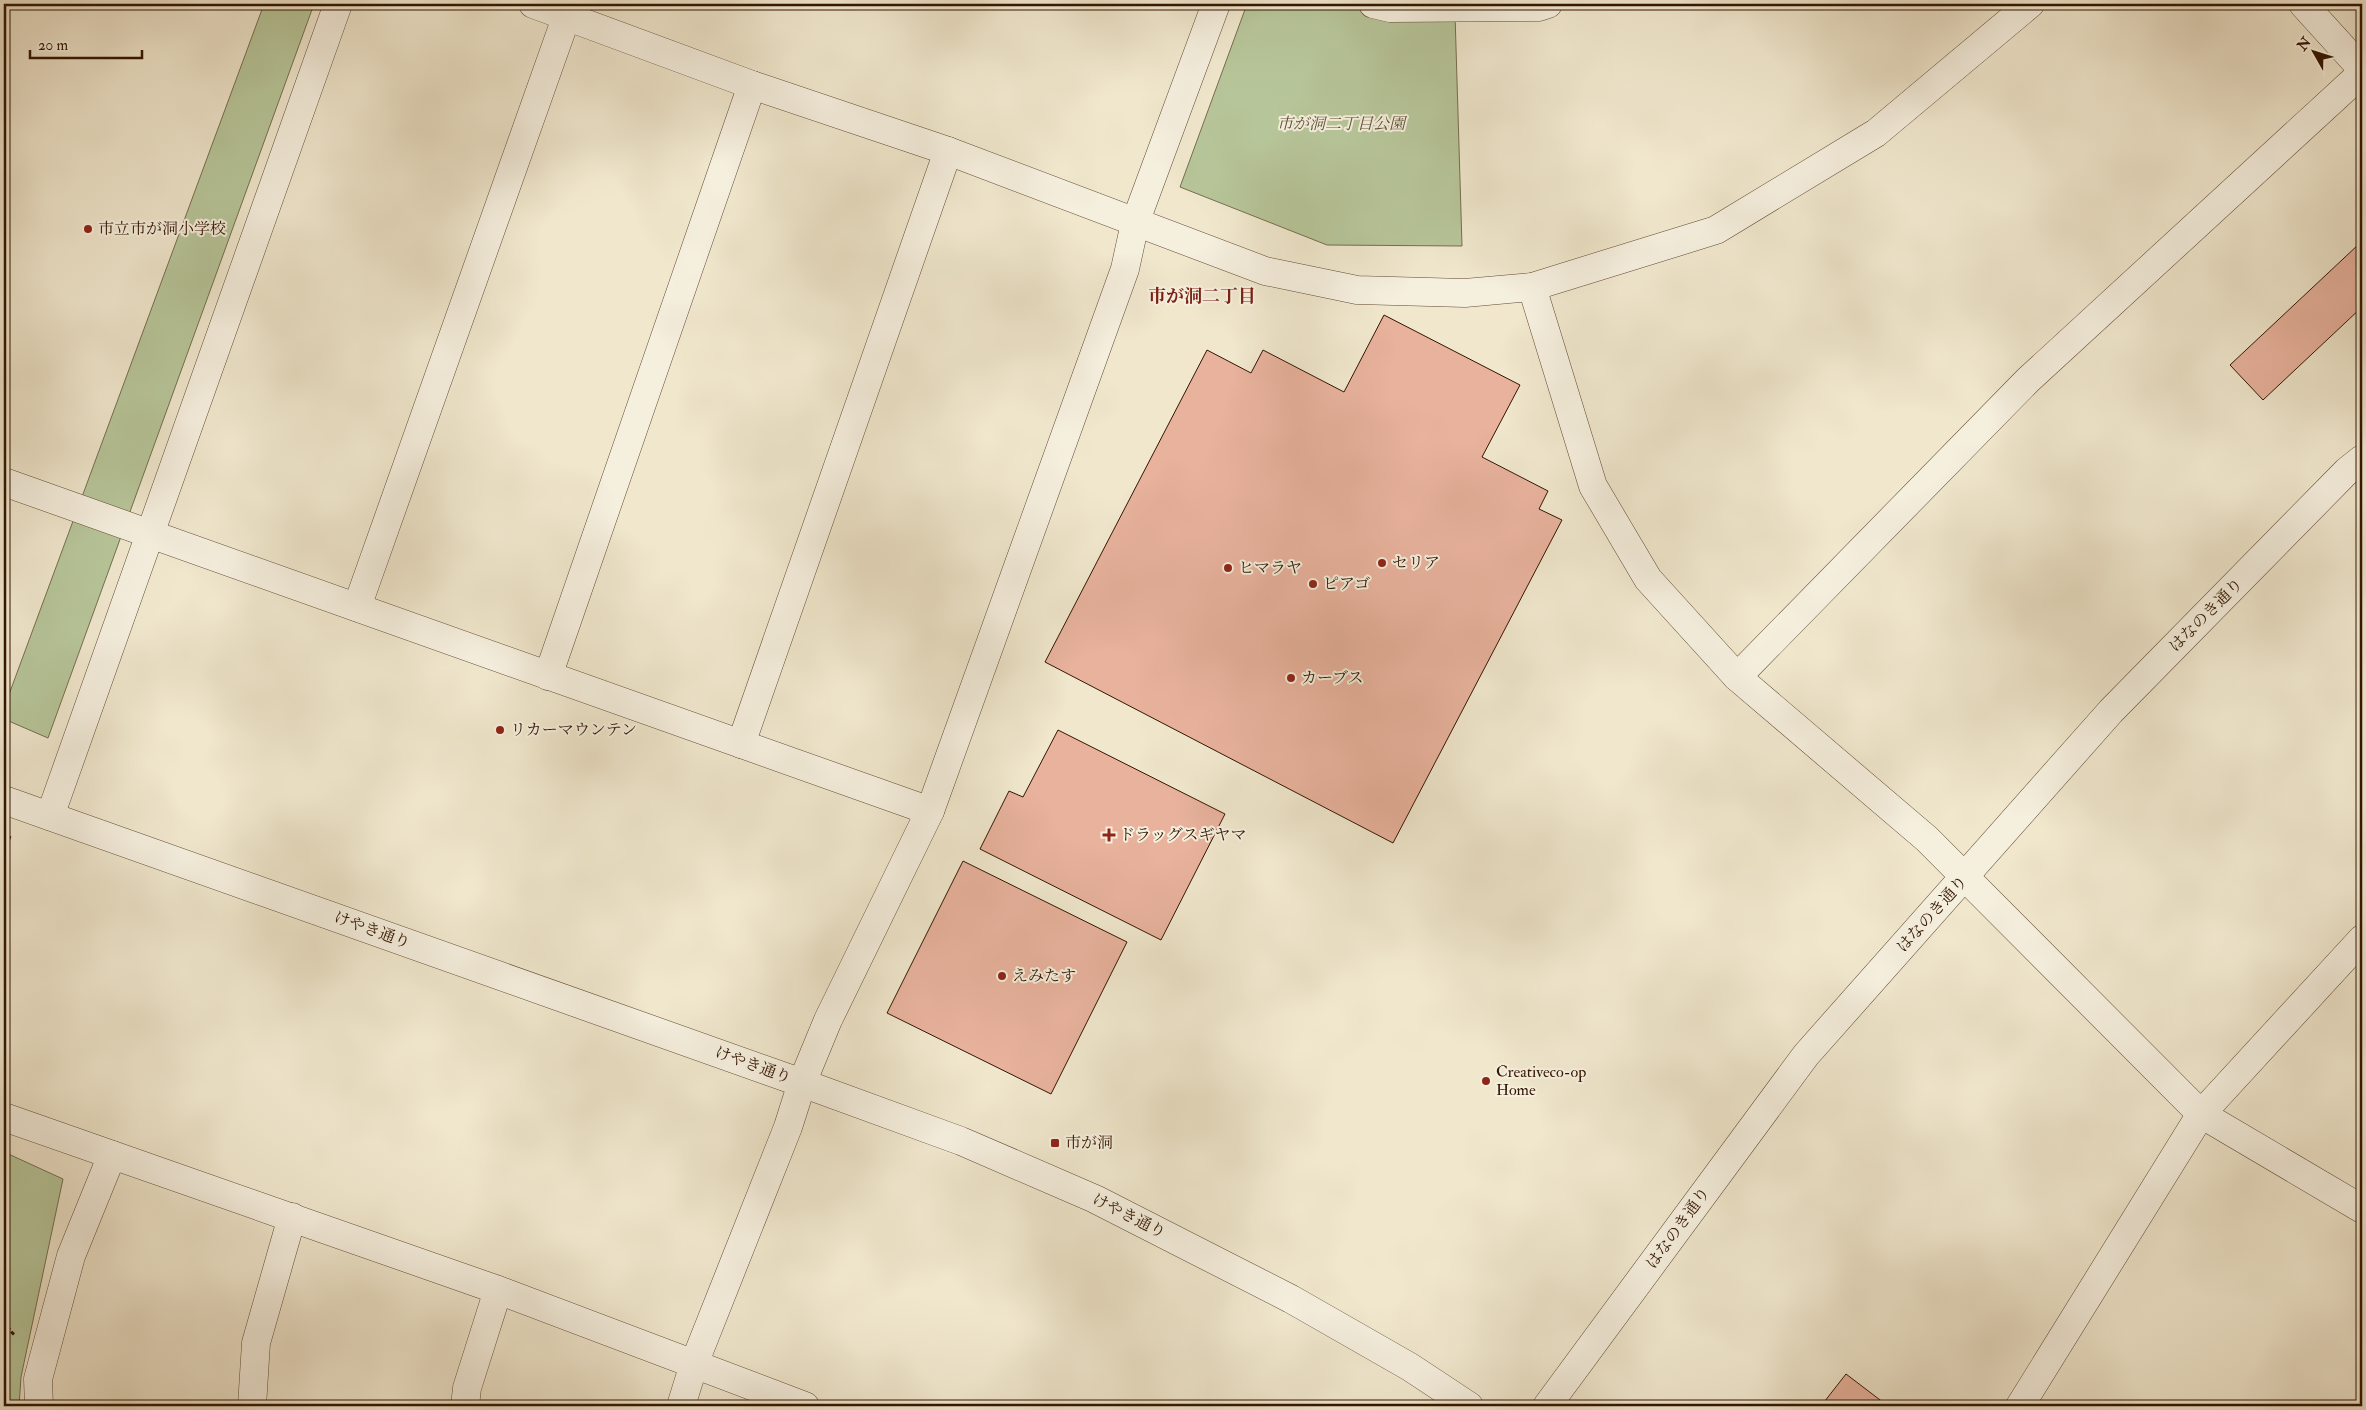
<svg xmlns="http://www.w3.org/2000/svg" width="2366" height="1410" viewBox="0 0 2366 1410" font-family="'IM FELL Double Pica','Noto Serif JP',serif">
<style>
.green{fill:#b7c69a;stroke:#756e4e}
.building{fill:#e8b29d;stroke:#331501}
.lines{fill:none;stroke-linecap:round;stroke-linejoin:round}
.minor-casing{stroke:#624a34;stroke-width:29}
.path{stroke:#331501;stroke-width:3;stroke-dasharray:4 2.5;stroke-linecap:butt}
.minor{stroke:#f5efde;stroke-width:28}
.poi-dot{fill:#8f2418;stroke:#f5efde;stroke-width:2}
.labels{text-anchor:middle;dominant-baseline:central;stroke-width:4;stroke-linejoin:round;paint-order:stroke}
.park-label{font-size:16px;font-style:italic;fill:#615337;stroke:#f5efde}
.poi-label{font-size:16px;fill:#331501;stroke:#f5efde;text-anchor:start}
.street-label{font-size:16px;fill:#331501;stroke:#f5efde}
.neighbourhood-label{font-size:18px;font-weight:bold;fill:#7a1f14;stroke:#f5efde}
</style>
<rect width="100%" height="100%" fill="#f0e7cd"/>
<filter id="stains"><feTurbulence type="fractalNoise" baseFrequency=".004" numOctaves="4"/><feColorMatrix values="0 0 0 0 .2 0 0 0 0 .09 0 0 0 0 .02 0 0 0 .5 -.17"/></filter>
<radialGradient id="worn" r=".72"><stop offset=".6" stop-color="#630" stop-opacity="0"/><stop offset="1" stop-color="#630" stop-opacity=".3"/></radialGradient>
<g class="green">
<path d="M264,4H314L48,738L4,719V708Z"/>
<path d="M1247,4H1343L1363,9L1455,14L1462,246L1327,245L1180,187Z"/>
<path d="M4,1152L63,1179L21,1377L19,1406H4Z"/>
</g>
<g class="building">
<path d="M2359,244L2362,247V307L2263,400L2230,365Z"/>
<path d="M1384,315L1520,385L1482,457L1548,491L1539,509L1562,520L1393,843L1045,662L1207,350L1251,373L1263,350L1344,392Z"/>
<path d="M1058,730L1225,814L1161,940L980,849L1009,791L1023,797Z"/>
<path d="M963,861L1127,942L1051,1094L887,1013Z"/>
<path d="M1846,1374L1888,1406H1821Z"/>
</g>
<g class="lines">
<g class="minor-casing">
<g id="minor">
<path d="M533,4L752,85L948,151L1265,271L1357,290L1465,293L1532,287L1716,230L1876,133L2030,4"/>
<path d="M1373,4L1390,8L1539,7L1548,4"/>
<path d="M2303,4L2362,69"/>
<path d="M1532,287L1593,486L1648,579L1737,677L1927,839L2201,1114L2362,1209"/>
<path d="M4,482L930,811"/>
<path d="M357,607L567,15"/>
<path d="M548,676L752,85"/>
<path d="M1737,677L2028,380L2362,73"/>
<path d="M741,744L948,151"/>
<path d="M4,800L802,1083L961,1141L1095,1199L1291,1299L1410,1367L1469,1406"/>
<path d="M50,816L338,4"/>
<path d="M4,1117L498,1290L805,1406"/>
<path d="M39,1406L38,1379L71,1256L112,1155"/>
<path d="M252,1406L256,1343L292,1217"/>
<path d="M465,1406L467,1388L498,1290"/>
<path d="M681,1406L694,1364L788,1127L802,1083L828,1020L930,811L1125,269L1135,223L1216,4"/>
<path d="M1547,1406L1806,1055L2111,711L2347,471L2362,459"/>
<path d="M2020,1406L2201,1114L2362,939"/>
</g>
</g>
<g class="path">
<path d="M4,852L10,836"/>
<path d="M4,1307C4,1317 7,1330 15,1335"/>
</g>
<use href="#minor" class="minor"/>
</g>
<g class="poi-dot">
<circle cx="88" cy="229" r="5"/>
<circle cx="1382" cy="563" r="5"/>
<circle cx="1228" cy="568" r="5"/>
<circle cx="1313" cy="584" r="5"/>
<circle cx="1291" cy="678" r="5"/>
<circle cx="500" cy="730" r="5"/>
<path d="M1106.5 827.5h5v5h5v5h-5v5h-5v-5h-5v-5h5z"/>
<circle cx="1002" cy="976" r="5"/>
<circle cx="1486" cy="1081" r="5"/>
<rect x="1050" y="1138" width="10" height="10" rx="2.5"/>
</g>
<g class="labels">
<g class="park-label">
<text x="1341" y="124">市が洞二丁目公園</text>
</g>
<g class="poi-label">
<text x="98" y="229">市立市が洞小学校</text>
<text x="1392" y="563">セリア</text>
<text x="1238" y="568">ヒマラヤ</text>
<text x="1323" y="584">ピアゴ</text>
<text x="1301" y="678">カーブス</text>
<text x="510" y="730">リカーマウンテン</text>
<text x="1119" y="835">ドラッグスギヤマ</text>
<text x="1012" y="976">えみたす</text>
<text x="1496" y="1072">Creativeco-op<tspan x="1496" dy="18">Home</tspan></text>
<text x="1065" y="1143">市が洞</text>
</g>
<g class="street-label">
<text transform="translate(2206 615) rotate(-45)">はなのき通り</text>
<text transform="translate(1932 914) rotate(-48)">はなのき通り</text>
<text transform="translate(372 930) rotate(20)">けやき通り</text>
<text transform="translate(753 1065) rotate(20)">けやき通り</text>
<text transform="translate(1129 1216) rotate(27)">けやき通り</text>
<text transform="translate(1678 1228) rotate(-54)">はなのき通り</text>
</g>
<g class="neighbourhood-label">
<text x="1202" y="296">市が洞二丁目</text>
</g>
</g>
<rect width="2366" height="1410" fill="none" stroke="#f0e7cd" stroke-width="20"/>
<rect x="5" y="5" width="2356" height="1400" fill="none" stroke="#331501" stroke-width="2.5"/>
<rect x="10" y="10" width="2346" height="1390" fill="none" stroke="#331501"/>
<g transform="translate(2314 52) rotate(309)" stroke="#f5efde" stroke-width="4" paint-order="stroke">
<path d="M0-4L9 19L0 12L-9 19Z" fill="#331501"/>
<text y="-8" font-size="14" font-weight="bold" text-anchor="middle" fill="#331501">N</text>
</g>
<path d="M30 50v8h112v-8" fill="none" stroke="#331501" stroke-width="2.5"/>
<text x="38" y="50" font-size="15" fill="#331501" stroke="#f5efde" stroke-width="4" paint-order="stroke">20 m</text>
<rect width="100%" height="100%" filter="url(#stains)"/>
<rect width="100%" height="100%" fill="url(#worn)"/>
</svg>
